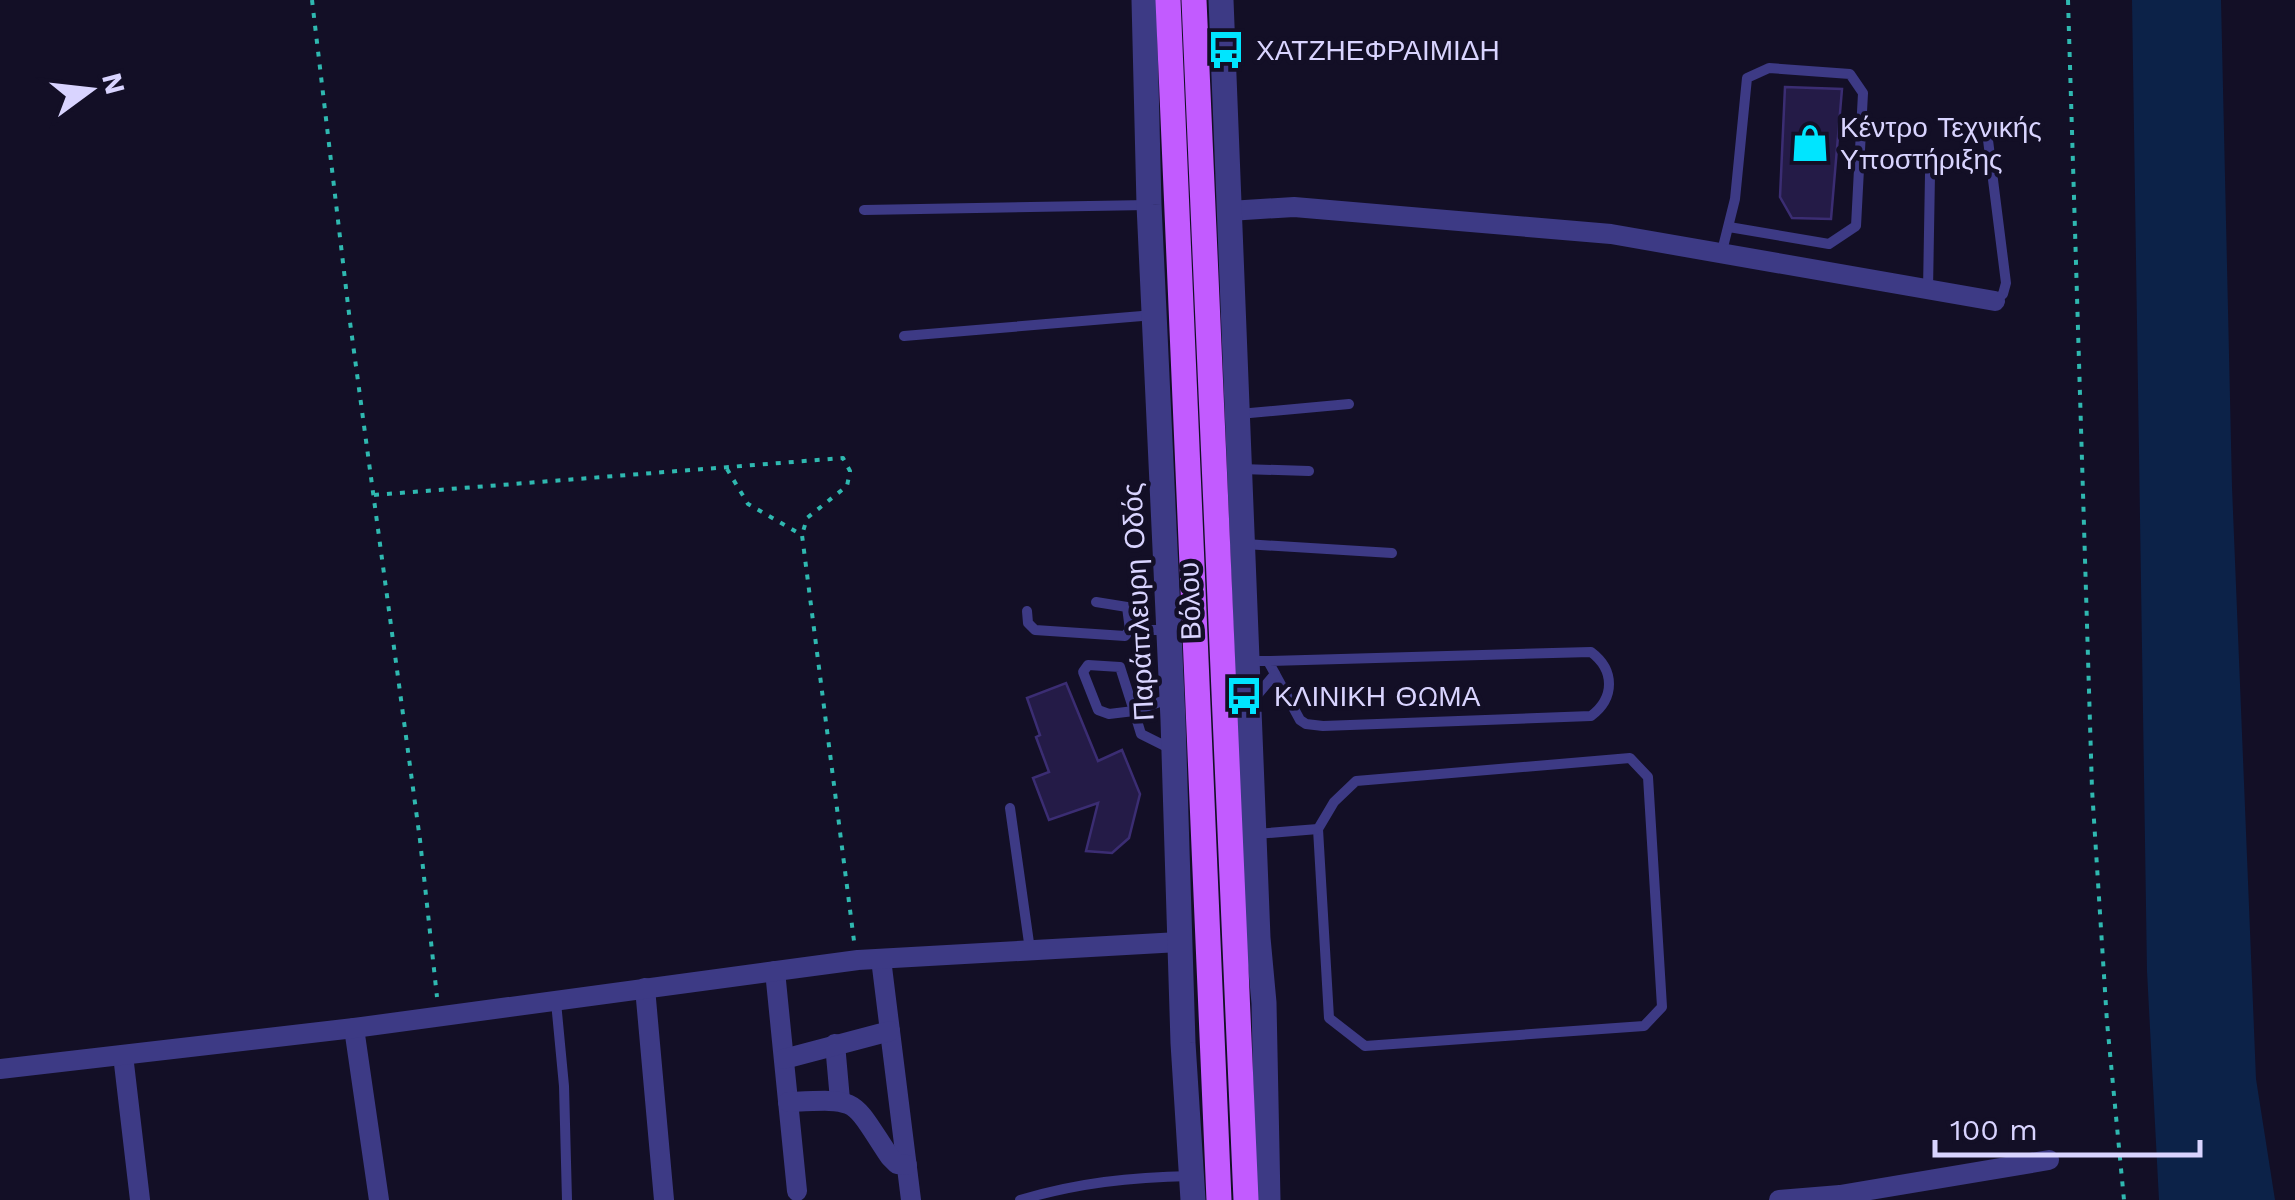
<svg xmlns="http://www.w3.org/2000/svg" width="2295" height="1200" viewBox="0 0 2295 1200" font-family="'Work Sans',sans-serif">
<style>
.water{fill:#0c2248}
.building{fill:#241b47;stroke:#3b2d73;stroke-width:2.5}
.lines{fill:none;stroke-linecap:round;stroke-linejoin:round}
.path{stroke:#2fb8b0;stroke-width:4;stroke-dasharray:5 8;stroke-linecap:butt}
.service{stroke:#3d3a85;stroke-width:10}
.minor{stroke:#3d3a85;stroke-width:20}
.tertiary{stroke:#3d3a85;stroke-width:25}
.primary{stroke:#c25bff;stroke-width:25}
.labels{text-anchor:middle;dominant-baseline:central;stroke-width:9;stroke-linejoin:round;paint-order:stroke}
.poi-label{font-size:28px;fill:#d9d4ff;stroke:#130f26;text-anchor:start}
.street-label{font-size:28px;fill:#d9d4ff;stroke:#130f26}
</style>
<rect width="100%" height="100%" fill="#130f26"/>
<path class="water" d="M2132,0H2221L2232,487L2256,1079L2275,1200H2159L2147,971Z"/>
<g class="building">
<path d="M1785,87L1842,89L1831,219L1792,218L1780,197Z"/>
<path d="M1066,683L1098,761L1122,750L1140,794L1129,838L1112,853L1086,851L1098,803L1049,820L1033,778L1049,772L1036,737L1040,735L1027,698Z"/>
</g>
<g class="lines">
<g class="path">
<path d="M312,0L350,322L420,840L437,997"/>
<path d="M2068,0L2092,789L2107,1022L2124,1200"/>
<path d="M727,469L748,504L802,535L854,941"/>
<path d="M374,495L843,458L850,471L847,486L807,518L802,535"/>
</g>
<g class="service">
<path d="M1988,140L2006,283L2003,294L1995,301"/>
<path d="M864,210L1148,205"/>
<path d="M1722,251L1735,199L1747,78L1769,68L1850,74L1863,93L1856,226L1829,244L1729,227"/>
<path d="M1928,290L1930,174"/>
<path d="M904,336L1154,315"/>
<path d="M1239,414L1349,404"/>
<path d="M1241,469L1309,471"/>
<path d="M1245,544L1392,553"/>
<path d="M1096,602L1127,607L1130,630"/>
<path d="M1027,611L1028,623L1035,630L1125,636L1130,630H1167"/>
<path d="M1250,661H1268L1591,652C1615,670 1615,698 1591,716L1323,726L1306,724L1300,720L1268,661"/>
<path d="M1088,665L1120,667L1134,711L1109,714L1098,710L1083,672Z"/>
<path d="M1171,698L1134,711L1141,734L1171,749"/>
<path d="M1253,700L1275,674"/>
<path d="M1630,758L1648,777L1662,1007L1644,1026L1365,1046L1329,1018L1318,829L1334,802L1356,781Z"/>
<path d="M1010,808L1030,950"/>
<path d="M1256,834L1318,829"/>
<path d="M556,1002L564,1086L567,1200"/>
<path d="M1020,1200C1077,1183 1131,1177 1191,1176"/>
</g>
<g class="minor">
<path d="M1229,211L1294,207L1611,234L1995,301"/>
<path d="M881,959L911,1200"/>
<path d="M775,971L797,1191"/>
<path d="M645,988L664,1200"/>
<path d="M354,1028L379,1200"/>
<path d="M835,1044L840,1100"/>
<path d="M123,1055L140,1200"/>
<path d="M784,1059L890,1031"/>
<path d="M0,1069L354,1028L858,960L1179,942"/>
<path d="M788,1102C861,1099 850,1097 890,1157L897,1164L907,1165"/>
<path d="M1779,1200L1840,1195L2049,1160"/>
</g>
<g class="tertiary">
<path d="M1144,0L1149,205L1173,720L1183,1043L1193,1200"/>
<path d="M1221,0L1258,938L1264,1003L1268,1200"/>
</g>
<g class="primary">
<path d="M1168,0L1219,1200"/>
<path d="M1194,0L1246,1200"/>
</g>
</g>
<defs>
<g id="bus-bare" transform="scale(3)"><path d="M-5-6H5V4H4V6H2V4H-2V6H-4V4H-5ZM-3.5-4V0h7V-4ZM-3.5 1.2v1.5H-2V1.2ZM2 1.2v1.5H3.5V1.2Z" fill="#00e5ff" stroke="#130f26" stroke-width="2.5" paint-order="stroke"/></g>
<g id="shop-bare" transform="scale(3)"><path d="M-5-2.5h2.3a2.7 3.5 0 0 1 5.4 0H5L5.5 6h-11ZM-1.5-2.5h3a1.5 2.3 0 0 0-3 0Z" fill="#00e5ff" stroke="#130f26" stroke-width="2.5" paint-order="stroke"/></g>
</defs>
<g fill-rule="evenodd">
<use href="#bus-bare" x="1226" y="50"/>
<use href="#shop-bare" x="1810" y="143"/>
<use href="#bus-bare" x="1244" y="696"/>
</g>
<g class="labels">
<g class="poi-label">
<text x="1256" y="50">ΧΑΤΖΗΕΦΡΑΙΜΙΔΗ</text>
<text x="1840" y="127">Κέντρο Τεχνικής<tspan x="1840" dy="32">Υποστήριξης</tspan></text>
<text x="1274" y="696">ΚΛΙΝΙΚΗ ΘΩΜΑ</text>
</g>
<g class="street-label">
<text transform="translate(1190 601) rotate(-92)">Βόλου</text>
<text transform="translate(1138 602) rotate(-93)">Παράπλευρη Οδός</text>
</g>
</g>
<g transform="translate(90 90) rotate(75)" stroke="#130f26" stroke-width="8" paint-order="stroke">
<path d="M0-8L18 38L0 25L-18 38Z" fill="#d9d4ff"/>
<text y="-15" font-size="28" font-weight="bold" text-anchor="middle" fill="#d9d4ff">N</text>
</g>
<path d="M1935 1140v15h265v-15" fill="none" stroke="#d9d4ff" stroke-width="5"/>
<text x="1950" y="1140" font-size="30" fill="#d9d4ff" stroke="#130f26" stroke-width="8" paint-order="stroke">100 m</text>
</svg>
